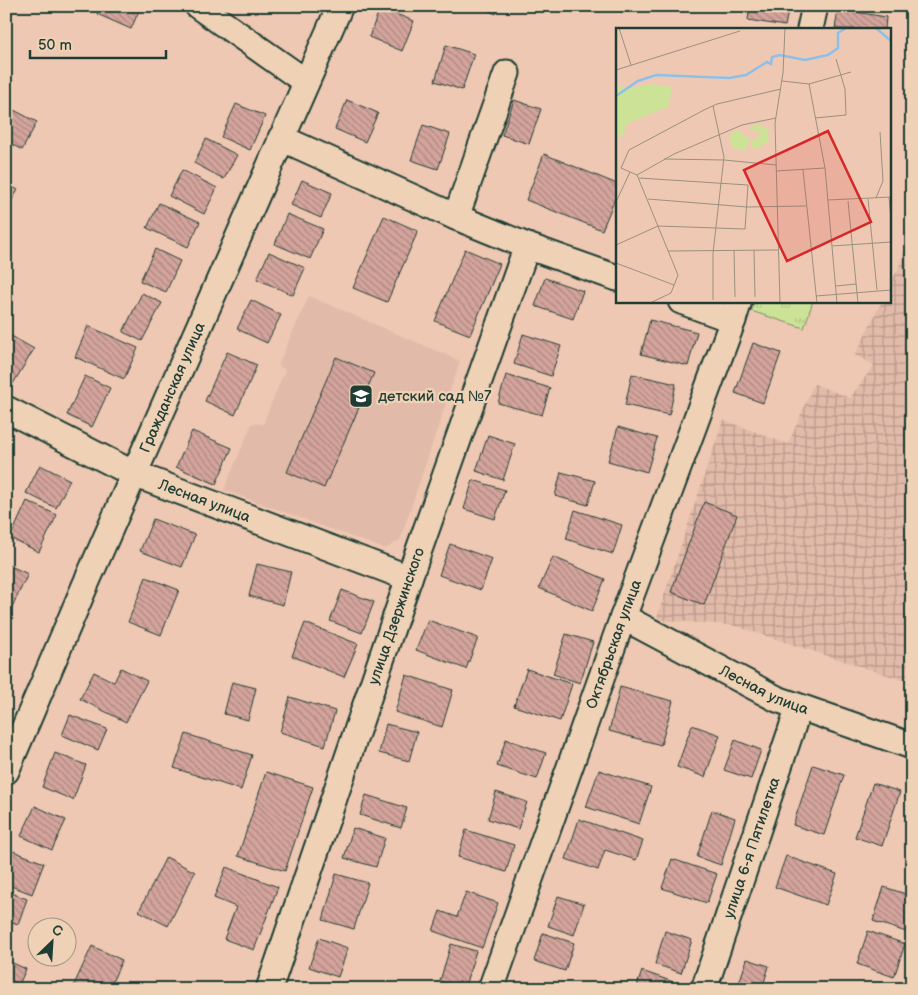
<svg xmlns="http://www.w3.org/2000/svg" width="918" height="995" viewBox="0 0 918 995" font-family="'Balsamiq Sans',sans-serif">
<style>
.built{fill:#e2baa9}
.industrial{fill:url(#industrial-grid)}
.park{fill:url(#park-tufts);stroke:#769066}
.building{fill:url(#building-back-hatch);stroke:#1f3d34}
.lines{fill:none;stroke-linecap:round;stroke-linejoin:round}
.minor-casing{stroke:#1f3d34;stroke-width:29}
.minor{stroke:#efd2b5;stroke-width:25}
.labels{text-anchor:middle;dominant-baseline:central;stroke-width:4.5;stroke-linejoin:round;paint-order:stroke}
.street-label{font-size:15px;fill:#1f3d34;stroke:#efd2b5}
.poi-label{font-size:15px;fill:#1f3d34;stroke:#efd2b5;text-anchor:start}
.inset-river{fill:none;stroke:#8dc0e9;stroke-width:2.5}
.inset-road{fill:none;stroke:#9b9080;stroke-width:1}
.view{fill:#d62828;fill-opacity:0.15;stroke:#d62828;stroke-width:2.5}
.inset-edge{fill:none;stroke:#1f3d34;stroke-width:2.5}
</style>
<defs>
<pattern id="industrial-grid" width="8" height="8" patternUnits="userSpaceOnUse" patternTransform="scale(1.25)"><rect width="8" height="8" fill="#e2baa9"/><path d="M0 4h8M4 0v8" fill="none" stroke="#b7988a"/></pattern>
<pattern id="park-tufts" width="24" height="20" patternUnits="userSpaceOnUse" patternTransform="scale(1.25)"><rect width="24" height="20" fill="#cce297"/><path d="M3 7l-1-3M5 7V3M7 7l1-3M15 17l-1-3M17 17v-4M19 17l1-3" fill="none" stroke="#afc383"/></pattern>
<pattern id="building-back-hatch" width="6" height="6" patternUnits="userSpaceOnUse" patternTransform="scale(1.25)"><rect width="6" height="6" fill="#d4a49c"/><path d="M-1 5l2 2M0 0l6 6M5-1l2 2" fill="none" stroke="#ab8780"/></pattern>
</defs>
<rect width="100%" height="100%" fill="#eec8b2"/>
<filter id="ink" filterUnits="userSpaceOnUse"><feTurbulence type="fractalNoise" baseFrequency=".02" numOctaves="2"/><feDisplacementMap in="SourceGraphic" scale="10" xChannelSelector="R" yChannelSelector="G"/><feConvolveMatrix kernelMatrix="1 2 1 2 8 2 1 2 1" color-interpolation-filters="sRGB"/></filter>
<g filter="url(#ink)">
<path class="built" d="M309,296L460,361L400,540L385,549L224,490L252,423L263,424L285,370L278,365Z"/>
<path class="industrial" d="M912,231V683L732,625L656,620L723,420L788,444L814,384L850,398L874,365L855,355L882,301H889V287L899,267Z"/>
<path class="park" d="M755,301H813L804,328L751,311Z"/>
<g class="building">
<path d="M101,6H141L131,29L97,14Z"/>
<path d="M410,6H422L420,11Z"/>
<path d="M477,6H499L496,14Z"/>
<path d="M750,6H789L785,26L748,20Z"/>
<path d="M380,8L414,21L402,51L369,37Z"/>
<path d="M838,9L886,17L885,29H835Z"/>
<path d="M446,45L474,54L462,90L435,81Z"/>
<path d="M347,100L378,113L365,142L335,129Z"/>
<path d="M514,100L541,109L529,144L502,135Z"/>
<path d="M236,104L265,116L250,150L221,137Z"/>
<path d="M6,106L37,122L22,150L6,141Z"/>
<path d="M423,125L450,134L438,169L411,160Z"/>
<path d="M206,139L237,155L224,179L194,163Z"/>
<path d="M544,154L617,184V194L602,230L526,200Z"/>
<path d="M182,170L217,188L204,214L169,196Z"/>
<path d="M302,180L332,193L321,218L291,205Z"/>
<path d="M6,183L18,190L6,210Z"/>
<path d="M159,203L200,222L188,247L147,228Z"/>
<path d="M287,214L323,229L310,259L275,244Z"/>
<path d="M384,216L418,231L387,302L353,288Z"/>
<path d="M155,249L180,261L166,292L140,281Z"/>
<path d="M465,249L500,264L470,335L435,321Z"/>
<path d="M269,252L305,268L293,295L257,279Z"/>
<path d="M545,278L583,291L573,319L535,306Z"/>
<path d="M142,293L162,303L142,341L123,332Z"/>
<path d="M251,300L281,315L267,343L237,329Z"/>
<path d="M650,320L697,332L688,366L641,354Z"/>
<path d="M88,326L138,348L124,379L75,357Z"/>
<path d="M6,333L34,349L11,387L6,385Z"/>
<path d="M523,334L561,346L551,376L514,364Z"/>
<path d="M753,343L781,353L763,403L735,393Z"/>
<path d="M227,352L257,365L235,415L205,401Z"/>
<path d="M336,357L374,373L324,488L287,472Z"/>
<path d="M632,374L676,384L669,415L625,405Z"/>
<path d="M506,375L550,388L542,415L498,403Z"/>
<path d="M85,376L110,388L92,427L67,415Z"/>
<path d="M618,427L657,438L647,472L608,461Z"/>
<path d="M192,431L232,448L216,484L176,467Z"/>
<path d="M488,435L515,444L503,480L476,471Z"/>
<path d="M40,465L70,480L56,508L26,493Z"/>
<path d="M561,472L595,481L588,505L555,496Z"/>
<path d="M473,480L505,490L495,519L464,509Z"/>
<path d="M27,501L57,515L39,552L10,538Z"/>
<path d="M704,502L737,515L704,605L671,592Z"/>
<path d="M575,510L622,525L613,554L566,539Z"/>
<path d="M153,519L195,535L182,567L140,551Z"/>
<path d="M450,544L492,559L481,590L439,575Z"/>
<path d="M553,557L605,579L592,611L539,588Z"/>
<path d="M6,564L28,574L11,609L6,607Z"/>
<path d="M257,564L291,572L283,605L249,596Z"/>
<path d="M146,577L179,590L161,635L128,622Z"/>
<path d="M342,590L374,602L362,633L330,621Z"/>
<path d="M428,620L478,638L466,669L416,650Z"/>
<path d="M305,623L358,644L344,677L292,656Z"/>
<path d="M566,634L593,642L580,683L553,674Z"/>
<path d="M121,668L147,681L126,722L80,699L94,672L114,682Z"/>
<path d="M527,669L572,684L560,721L514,706Z"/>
<path d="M406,675L453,690L442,727L395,712Z"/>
<path d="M232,682L256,688L248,720L224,714Z"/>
<path d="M620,687L673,701L661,745L609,731Z"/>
<path d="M290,697L335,711L325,746L280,732Z"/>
<path d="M70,715L107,729L98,750L62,735Z"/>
<path d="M386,724L417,732L409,761L379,753Z"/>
<path d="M692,725L720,735L705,777L677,767Z"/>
<path d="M186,734L252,755L241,790L174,768Z"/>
<path d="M506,739L546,753L537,779L497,766Z"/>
<path d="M735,740L761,750L751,779L724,770Z"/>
<path d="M55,753L86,765L73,800L42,787Z"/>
<path d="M813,765L844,775L824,835L793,825Z"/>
<path d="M599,770L651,787L639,824L586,807Z"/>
<path d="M266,772L313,787L285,871L238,856Z"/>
<path d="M873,783L900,792L882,846L855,837Z"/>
<path d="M496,792L527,802L518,829L488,819Z"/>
<path d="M366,795L407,808L401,828L360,815Z"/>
<path d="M35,806L66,820L52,850L21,836Z"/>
<path d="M712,810L735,818L721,865L697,857Z"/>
<path d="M579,819L643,841L636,860L605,850L598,870L566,859Z"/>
<path d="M353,828L385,838L376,867L344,858Z"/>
<path d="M466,830L514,845L506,872L458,857Z"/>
<path d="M912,834V847L908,846Z"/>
<path d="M13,851L44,863L32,894L6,884V869Z"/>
<path d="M786,856L837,874L826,905L775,887Z"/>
<path d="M166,857L195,872L168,926L139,911Z"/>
<path d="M672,859L717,874L707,903L662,888Z"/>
<path d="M226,867L278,887L254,950L224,939L236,907L214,898Z"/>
<path d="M336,874L368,883L354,929L323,920Z"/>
<path d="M884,887L912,896V924L909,933L873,921Z"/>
<path d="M6,891L27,899L18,924L6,920Z"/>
<path d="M466,892L498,903L482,948L433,931L440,911L457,917Z"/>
<path d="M558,896L584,904L574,935L548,926Z"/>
<path d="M665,931L692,940L681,973L655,964Z"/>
<path d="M868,931L905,944L894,977L857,964Z"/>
<path d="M543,933L574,943L565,971L534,961Z"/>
<path d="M319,938L348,948L338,977L309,967Z"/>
<path d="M451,944L476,951L464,989L440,981Z"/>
<path d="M92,946L122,960L109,989H72Z"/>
<path d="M747,959L769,966L762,989H737Z"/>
<path d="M6,960L26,969L17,989H6Z"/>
<path d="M642,971L679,984L677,989H636Z"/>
</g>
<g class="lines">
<g class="minor-casing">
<g id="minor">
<path d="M198,6L306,82"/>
<path d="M810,29L815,6"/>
<path d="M281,138L456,217L527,246L617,278"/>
<path d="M456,217L507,73"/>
<path d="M681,301L733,320"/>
<path id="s1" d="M6,409L134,474L409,578"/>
<path id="s2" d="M623,617L777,699L912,746"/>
<path id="s3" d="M6,771L84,588L340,6"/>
<path id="s4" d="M269,989L409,578L527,246"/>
<path id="s5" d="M491,989L623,617L733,320L739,301"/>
<path id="s6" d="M704,989L799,707"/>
</g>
</g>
<use href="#minor" class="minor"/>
</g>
</g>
<defs>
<g id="school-square" transform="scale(1.25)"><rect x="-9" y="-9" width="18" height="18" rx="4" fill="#1f3d34" stroke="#efd2b5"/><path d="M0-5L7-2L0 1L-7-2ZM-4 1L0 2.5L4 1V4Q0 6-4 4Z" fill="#fff"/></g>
</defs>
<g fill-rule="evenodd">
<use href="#school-square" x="361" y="396"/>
</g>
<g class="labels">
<g class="street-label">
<text stroke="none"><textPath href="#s3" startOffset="418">Гражданская улица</textPath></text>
<text stroke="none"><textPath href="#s1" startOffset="219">Лесная улица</textPath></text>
<text stroke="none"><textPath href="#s4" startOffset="394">улица Дзержинского</textPath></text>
<text stroke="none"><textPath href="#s5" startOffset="366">Октябрьская улица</textPath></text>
<text stroke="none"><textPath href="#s2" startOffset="159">Лесная улица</textPath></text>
<text stroke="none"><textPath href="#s6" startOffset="149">улица 6-я Пятилетка</textPath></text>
</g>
<g class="poi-label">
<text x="378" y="396">детский сад №7</text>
</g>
</g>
<g transform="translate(616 28)">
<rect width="275" height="275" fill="#eec8b2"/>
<path d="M34,56L56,59L53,78L11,96L7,107L0,110V57L11,61ZM141,96L154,102L151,106L154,113L140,121L135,119L136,113L146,105L132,101ZM121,102L134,111L130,122H119L114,114L115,105Z" fill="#cce297"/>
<path class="inset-river" d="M260,0L275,13M0,68L22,53L40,47L113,50L130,47L151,34L155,36L156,29L164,27L189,32L212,27L222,20V5L230,0"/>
<path class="inset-road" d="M3,0L15,37M0,42L124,3M166,53L193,56L235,44M193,56L209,140L221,275M97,78L108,129L97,225V272M199,90L230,87L229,61L220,31M48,131L108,132L160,137M5,140L13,122L88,82L101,76L165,61M5,140L21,147M187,142L201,275M160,143L209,140M21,147L62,247L55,265L34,275M21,147L58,126L126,97L160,90M273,169L275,191M260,170L267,153L264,104M32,171L131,179L190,178M252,171L261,262M212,172L275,169M232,173L242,275M0,174L14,144M0,217L42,198L129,201L132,157L23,150M216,218L275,214M118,222L119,269M138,222L139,269M52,223L162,222M0,235L58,257M220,258L240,256M200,268L275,262M164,275L159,95L167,45L169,0"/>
<path class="view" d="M212,103L255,194L171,233L128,142Z"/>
<rect width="275" height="275" class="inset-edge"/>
</g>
<rect width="918" height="995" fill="none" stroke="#efd2b5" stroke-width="25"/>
<rect x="12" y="12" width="893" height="970" fill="none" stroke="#1f3d34" stroke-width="2" filter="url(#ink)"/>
<g transform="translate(52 942) rotate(25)"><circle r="24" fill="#efd2b5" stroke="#9c9681"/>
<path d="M0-4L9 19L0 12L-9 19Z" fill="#1f3d34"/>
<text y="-8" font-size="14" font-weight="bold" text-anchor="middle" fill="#1f3d34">С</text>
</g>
<path d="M30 50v8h136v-8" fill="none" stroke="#1f3d34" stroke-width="2.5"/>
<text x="38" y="50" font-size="15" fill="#1f3d34" stroke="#efd2b5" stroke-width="4" paint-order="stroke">50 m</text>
</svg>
